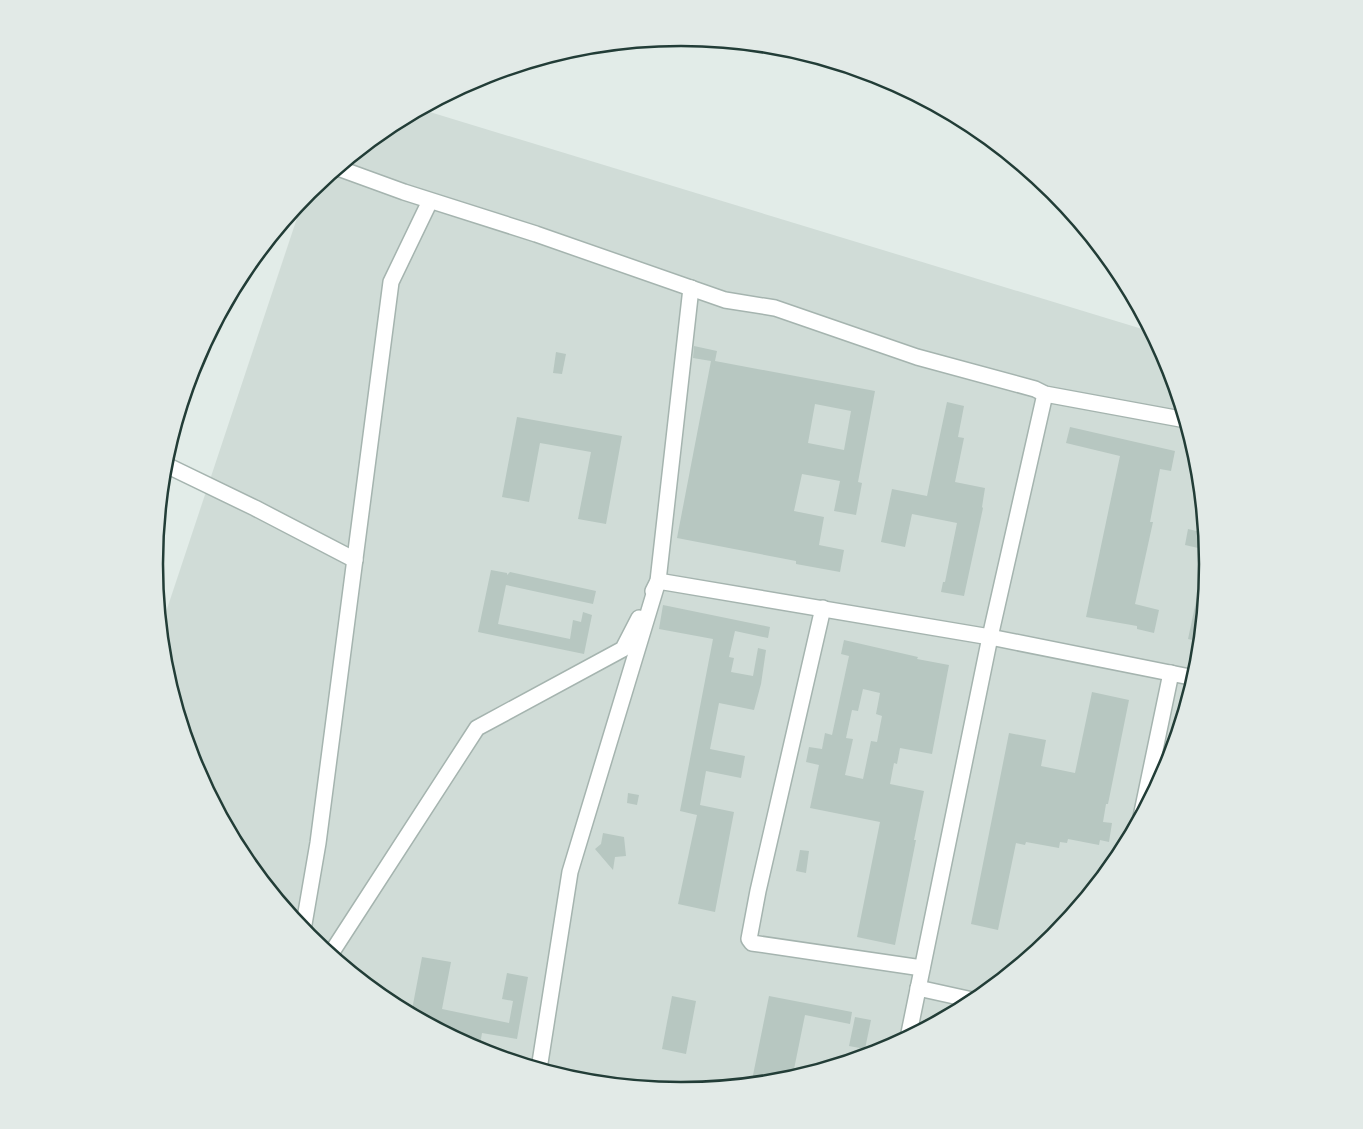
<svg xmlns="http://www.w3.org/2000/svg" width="1363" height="1129" viewBox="0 0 1363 1129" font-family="'Archivo Narrow',sans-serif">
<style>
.built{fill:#d0dcd7}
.building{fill:#b7c7c1;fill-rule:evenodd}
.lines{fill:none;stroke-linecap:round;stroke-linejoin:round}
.minor-casing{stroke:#a5b4af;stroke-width:18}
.minor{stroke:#fff;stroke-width:15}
.rim{fill:none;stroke:#223d37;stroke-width:2.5}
</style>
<rect width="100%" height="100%" fill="#e2ece8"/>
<path class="built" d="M420,109L1152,332L1168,363L1198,462L1208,565L1198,668L1168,766L1120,858L1054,937L974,1003L883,1051L784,1081L681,1091L578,1081L480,1051L388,1003L309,937L243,857L195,766L165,667L161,627L303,200L309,192L389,126Z"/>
<g class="building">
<path d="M694,346L717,351L715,361L875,391L858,482L862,483L856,515L834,511L840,481L802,474L794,511L824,517L819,545L844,550L840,572L796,564V561L677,538L711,361L693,358ZM815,404L851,411L844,450L808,443Z"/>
<path d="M556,352L566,354L562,374L553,373Z"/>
<path d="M947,402L964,406L958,437L964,438L955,482L985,488L982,507L983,508L964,596L941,592L943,582H945L957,523L912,514L905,547L881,542L892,489L927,496Z"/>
<path d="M517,417L622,436L606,524L578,519L591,452L540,443L529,502L502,497Z"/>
<path d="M1070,427L1175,451L1171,471L1160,469L1150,522H1153L1135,604L1159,610L1154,633L1137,629V626L1086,617L1120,456L1066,443Z"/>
<path d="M1188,529L1205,533L1207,550L1185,545Z"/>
<path d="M491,570L507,573V575L510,572L596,591L593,604L506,585L498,624L570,639L573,620L581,622L583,612L592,615L584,654L478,632Z"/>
<path d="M1201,578L1207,579L1201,642L1188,639Z"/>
<path d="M663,605L770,627L768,638L735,631L729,657L734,658L731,672L753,676L758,648L766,650L761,684L754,710L719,703L710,749L745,756L741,778L706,771L700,805L734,812L715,912L678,904L697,815L680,811L713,639L659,629Z"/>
<path d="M844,640L918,657L917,659L949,665L932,754L900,748L897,764L894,763L890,784L924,791L914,840H916L895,945L857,937L880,822L810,808L819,765L806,762L809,747L822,749L825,733L832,735L849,656L841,654ZM863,689L880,693L876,714L882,716L877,742L871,741L863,779L845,775L853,739L846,738L852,710L858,711Z"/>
<path d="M1092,692L1129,700L1108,804H1106L1103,822L1112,823L1109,842L1100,840L1099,845L1068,839L1067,843L1060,842L1059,848L1026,842L1025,845L1016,843L998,930L971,924L1009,733L1046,740L1041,766L1075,773Z"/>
<path d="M628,793L639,795L637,805L627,803Z"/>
<path d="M603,833L624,837L626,856L615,857L613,870L595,849L601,844Z"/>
<path d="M800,850L809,851L806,873L796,871Z"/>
<path d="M422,957L451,962L442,1009L509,1023L513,1001L502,999L507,973L528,977L517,1039L482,1033L479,1051L411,1015Z"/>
<path d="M672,996L696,1001L686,1054L662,1049Z"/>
<path d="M769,996L852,1012L850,1024L805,1015L792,1079L784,1081L751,1085Z"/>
<path d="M855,1017L871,1020L865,1049L849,1046Z"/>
</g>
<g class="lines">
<g class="minor-casing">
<g id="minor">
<path d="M338,168L404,192L536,234L725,300L775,308L917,357L1035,389L1045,394L1186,420"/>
<path d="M164,464L255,508L355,560"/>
<path d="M653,591L658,581L691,288"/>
<path d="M823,608L758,891L749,939L752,943L922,968"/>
<path d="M1141,817L1171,673"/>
<path d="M303,930L318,843L391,282L430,201"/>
<path d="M330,955L477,728L623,649L639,618"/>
<path d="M918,988L977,1001"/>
<path d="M908,1038L990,637L1045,394"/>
<path d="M539,1069L570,872L658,581L990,637L1195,678"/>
</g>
</g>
<use href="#minor" class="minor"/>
</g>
<path d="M0 0H1363V1129H0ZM163 564a518 518 0 1 1 1036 0a518 518 0 1 1-1036 0Z" fill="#e2eae7" fill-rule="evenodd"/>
<path class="rim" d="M163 564a518 518 0 1 1 1036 0a518 518 0 1 1-1036 0Z"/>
</svg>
